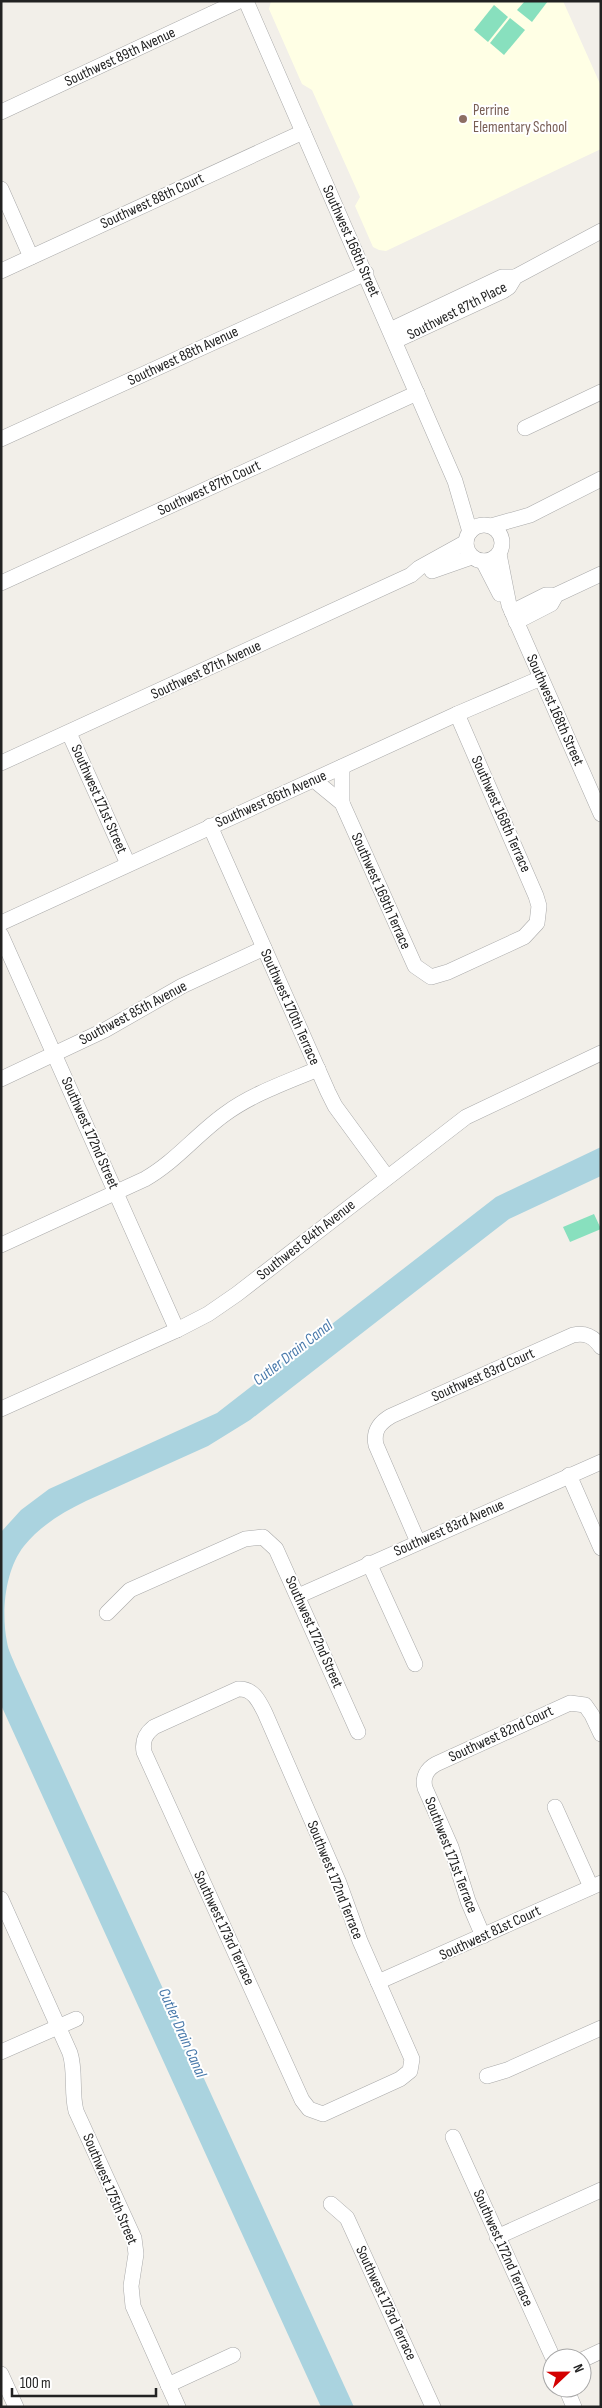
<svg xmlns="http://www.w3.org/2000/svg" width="602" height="2408" viewBox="0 0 602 2408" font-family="'Sofia Sans Condensed',sans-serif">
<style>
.education{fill:#ffffe5}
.pitch{fill:#88e0be}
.water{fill:#aad3df}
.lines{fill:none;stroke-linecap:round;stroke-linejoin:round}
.minor-casing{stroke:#a9a9a9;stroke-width:16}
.minor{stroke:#fff;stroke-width:15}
.education-dot{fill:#8d6e63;stroke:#fff;stroke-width:2}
.labels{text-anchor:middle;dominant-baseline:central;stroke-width:4;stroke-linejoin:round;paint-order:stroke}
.street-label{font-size:15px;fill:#222;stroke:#fff}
.education-label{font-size:15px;fill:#785e54;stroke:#fff;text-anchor:start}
.water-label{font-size:16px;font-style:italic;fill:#4a7aab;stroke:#fff}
</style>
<rect width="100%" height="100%" fill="#f2efe9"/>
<path class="education" d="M271,1H563L601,86V149L386,251L379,250L373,247L355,206L360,197L312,90L302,84L269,9Z"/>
<g class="pitch">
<path d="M525,1H548L532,22L517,10Z"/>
<path d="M494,5L508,17L488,42L474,30Z"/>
<path d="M510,18L525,30L504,55L490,43Z"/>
<path d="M594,1214L601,1229L570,1242L563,1227Z"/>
</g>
<path class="water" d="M601,1147V1176L509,1219L250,1420L208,1446L86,1501C63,1512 40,1526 24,1546C5,1570 1,1612 7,1642C8,1650 13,1659 16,1667L354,2407H321L1,1705V1532L21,1510L49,1489L217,1413L496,1197Z"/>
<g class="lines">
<g class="minor-casing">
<g id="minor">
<path d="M246,1L455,481L470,532"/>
<path d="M1,112L239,1"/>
<path d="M1,189L31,257"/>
<path d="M1,271L303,132"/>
<path d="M390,330L502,277H515"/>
<path d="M395,341L503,291L509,287L515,277L601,231"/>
<path d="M525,428L601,392"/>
<path d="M1,439L366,273"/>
<circle cx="484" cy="543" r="18"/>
<path d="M491,526L530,515L601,479"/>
<path d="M499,554L509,605L601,814"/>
<path d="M483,561L500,594"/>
<path d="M432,571L472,557"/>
<path d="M1,583L417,393"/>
<path d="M512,612L546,595H552"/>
<path d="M516,622L551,604L556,595L601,574"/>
<path d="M69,733L128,864"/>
<path d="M1,763L411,575L419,568L466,542"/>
<path d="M342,767V803"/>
<path d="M314,780L342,803L415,966L431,977L448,972L524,937L537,923L539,906L536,896L457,714"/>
<path d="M210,826L328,1092L335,1106L387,1177"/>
<path d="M1,923L457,714L541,678"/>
<path d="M1,935L177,1330"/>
<path d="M1,1079L105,1030L182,986L264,948"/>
<path d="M1,1245L145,1179C175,1162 197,1134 225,1114C252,1094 287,1082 318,1069"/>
<path d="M1,1409L177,1330L208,1314L237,1294L466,1117L601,1053"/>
<path d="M569,1475L601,1548"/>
<path d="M418,1542L376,1445C373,1431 379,1423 391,1416L573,1335C586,1332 594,1337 601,1347"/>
<path d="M369,1563L415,1664"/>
<path d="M298,1596L601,1462"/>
<path d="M107,1613L130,1590L245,1539L263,1537L276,1549L358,1732"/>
<path d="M238,1689C253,1688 259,1701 265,1713L339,1883L360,1941L412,2059L410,2071L400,2079L323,2114L309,2109L302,2100L144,1752C142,1741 145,1734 154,1727Z"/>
<path d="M555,1807L591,1887"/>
<path d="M1,1899L70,2053C76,2072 71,2092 76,2111L134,2238L136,2254L131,2286L133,2306L178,2407"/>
<path d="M483,1936L468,1901L451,1847L425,1788C422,1777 427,1769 436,1764L570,1703L585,1705L592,1715L601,1734"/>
<path d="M378,1982L601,1883"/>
<path d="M1,2052L76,2019"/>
<path d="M487,2076L507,2070L601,2028"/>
<path d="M453,2137L553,2358"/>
<path d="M331,2204L347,2218L433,2407"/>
<path d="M497,2237L601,2190"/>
<path d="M582,2360L601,2351"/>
<path d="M1,2374L16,2407"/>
<path d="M168,2385L233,2355"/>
<path d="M566,2388L574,2407"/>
</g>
</g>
<use href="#minor" class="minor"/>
</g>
<circle class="education-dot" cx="463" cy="119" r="5"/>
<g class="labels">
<g class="street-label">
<text transform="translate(120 57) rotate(-25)">Southwest 89th Avenue</text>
<text transform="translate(152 201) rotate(-25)">Southwest 88th Court</text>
<text transform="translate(351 241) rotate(66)">Southwest 168th Street</text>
<text transform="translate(457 311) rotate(-27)">Southwest 87th Place</text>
<text transform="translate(183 356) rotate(-25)">Southwest 88th Avenue</text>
<text transform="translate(209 488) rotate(-25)">Southwest 87th Court</text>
<text transform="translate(206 670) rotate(-25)">Southwest 87th Avenue</text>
<text transform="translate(555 710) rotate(66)">Southwest 168th Street</text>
<text transform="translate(99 799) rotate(66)">Southwest 171st Street</text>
<text transform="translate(271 799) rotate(-24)">Southwest 86th Avenue</text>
<text transform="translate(501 814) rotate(66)">Southwest 168th Terrace</text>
<text transform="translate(381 891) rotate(66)">Southwest 169th Terrace</text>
<text transform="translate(290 1007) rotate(66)">Southwest 170th Terrace</text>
<text transform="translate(133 1013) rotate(-28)">Southwest 85th Avenue</text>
<text transform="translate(90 1133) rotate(66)">Southwest 172nd Street</text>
<text transform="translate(306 1240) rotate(-38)">Southwest 84th Avenue</text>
<text transform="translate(483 1375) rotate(-24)">Southwest 83rd Court</text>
<text transform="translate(449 1528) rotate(-24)">Southwest 83rd Avenue</text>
<text transform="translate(314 1632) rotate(66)">Southwest 172nd Street</text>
<text transform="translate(501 1734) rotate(-25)">Southwest 82nd Court</text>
<text transform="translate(451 1855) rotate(69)">Southwest 171st Terrace</text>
<text transform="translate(335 1880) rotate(68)">Southwest 172nd Terrace</text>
<text transform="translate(224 1928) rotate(65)">Southwest 173rd Terrace</text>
<text transform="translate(490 1933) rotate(-25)">Southwest 81st Court</text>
<text transform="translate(110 2189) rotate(67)">Southwest 175th Street</text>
<text transform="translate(503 2248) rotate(66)">Southwest 172nd Terrace</text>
<text transform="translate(386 2303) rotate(65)">Southwest 173rd Terrace</text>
</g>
<g class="education-label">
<text x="473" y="110">Perrine<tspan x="473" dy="17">Elementary School</tspan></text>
</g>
<g class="water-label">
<text transform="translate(293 1353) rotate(-38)">Cutler Drain Canal</text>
<text transform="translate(182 2033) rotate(66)">Cutler Drain Canal</text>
</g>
</g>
<rect width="602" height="2408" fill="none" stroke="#222222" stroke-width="5"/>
<g transform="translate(567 2373) rotate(68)"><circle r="24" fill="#ffffff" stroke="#a7a7a7"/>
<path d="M0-4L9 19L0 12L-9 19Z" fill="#d40000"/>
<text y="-8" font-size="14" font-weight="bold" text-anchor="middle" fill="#222222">N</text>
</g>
<path d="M12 2388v8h144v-8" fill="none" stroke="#222222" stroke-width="2.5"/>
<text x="20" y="2388" font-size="15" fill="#222222" stroke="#ffffff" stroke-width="4" paint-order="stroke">100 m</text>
</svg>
